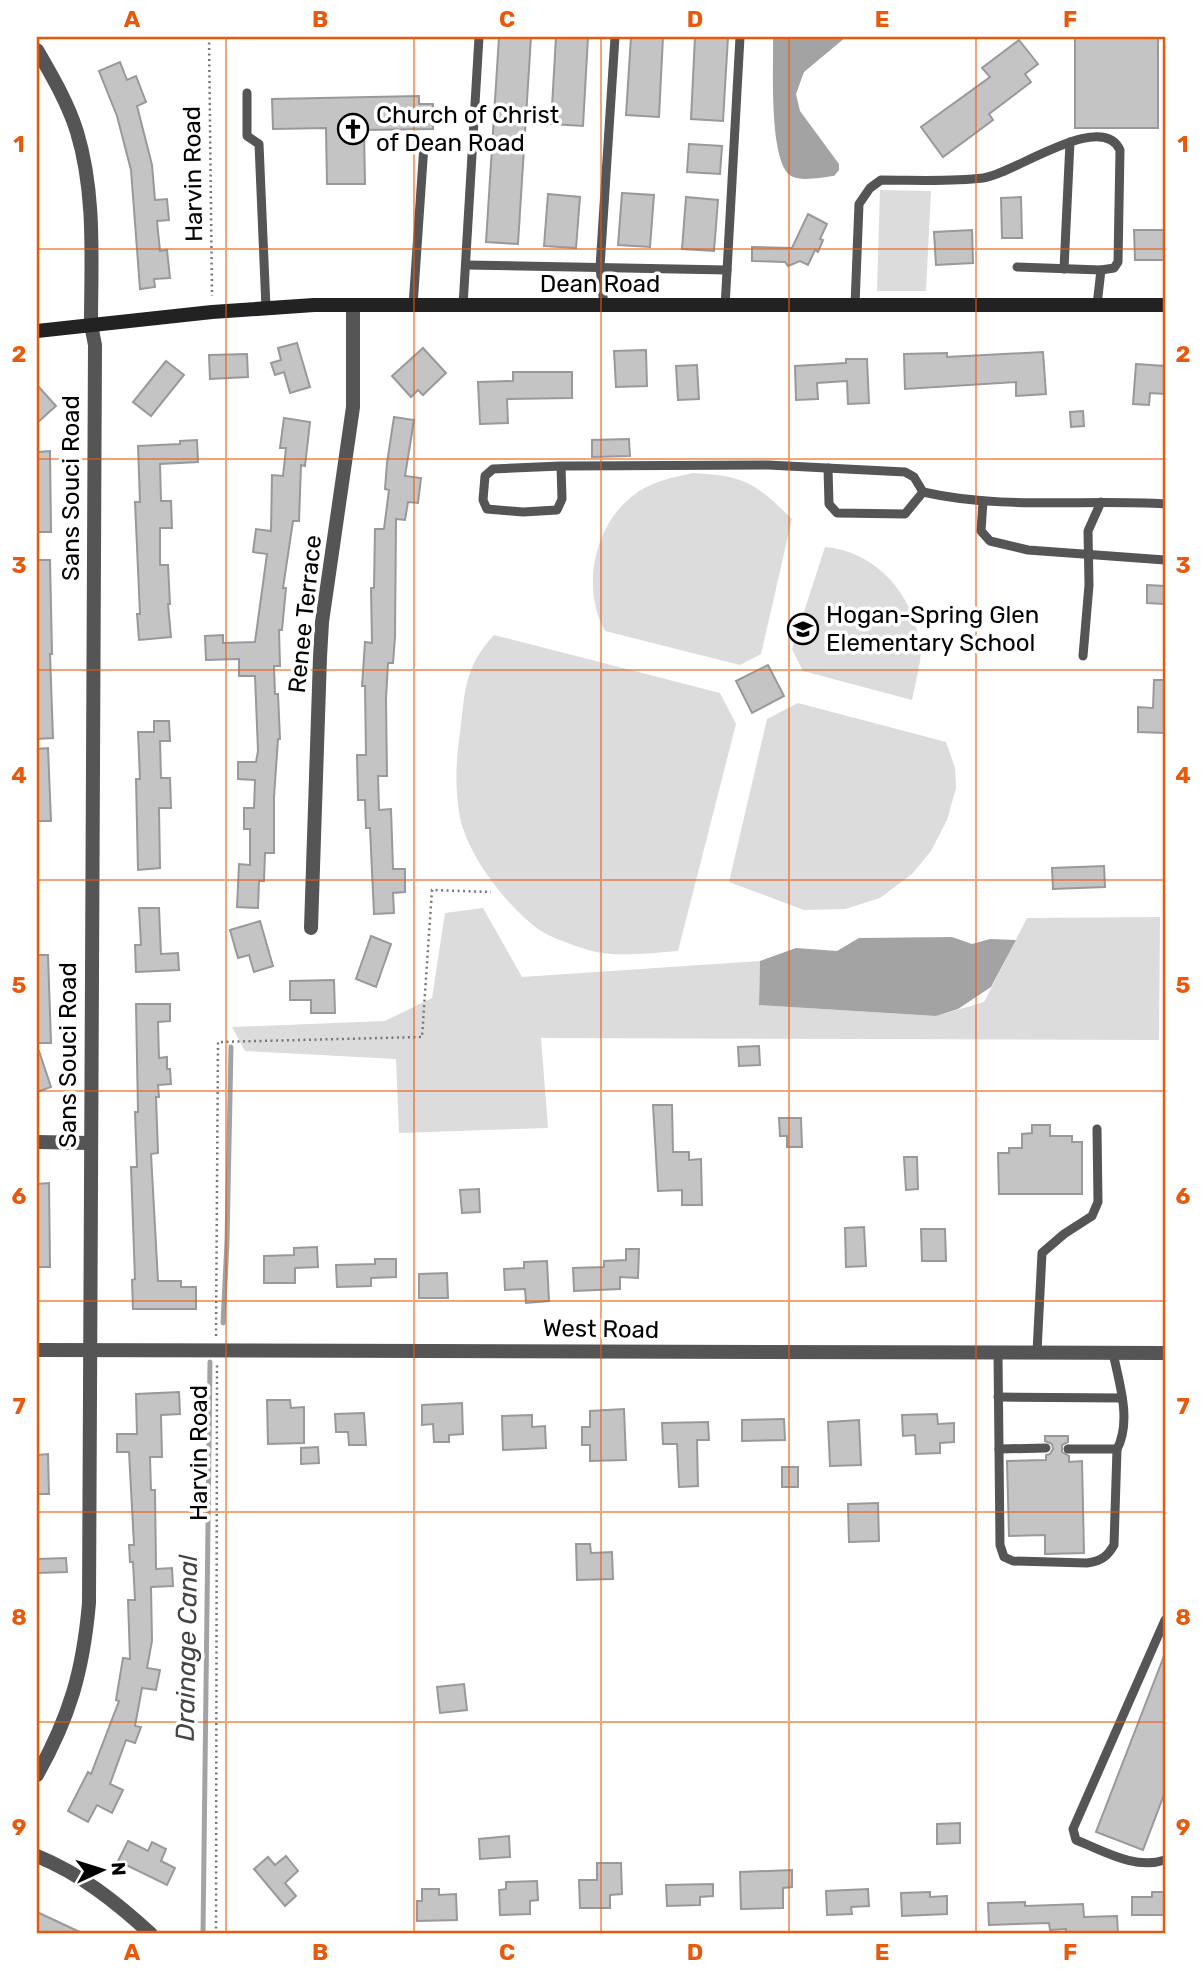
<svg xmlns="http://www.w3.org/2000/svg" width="1202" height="1971" viewBox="0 0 1202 1971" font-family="Rubik,sans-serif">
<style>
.green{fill:#dcdcdc}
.water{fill:#a3a3a3}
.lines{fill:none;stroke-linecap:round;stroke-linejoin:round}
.stream{stroke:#a3a3a3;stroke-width:5}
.building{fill:#c4c4c4;stroke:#999;stroke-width:2}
.path{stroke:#777;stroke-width:2.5;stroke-dasharray:2 3.5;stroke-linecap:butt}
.service{stroke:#555;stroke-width:9}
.minor{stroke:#555;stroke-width:14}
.tertiary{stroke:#555;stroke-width:14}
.secondary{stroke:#222;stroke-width:14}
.grid{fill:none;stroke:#e8590c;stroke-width:2;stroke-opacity:0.55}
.labels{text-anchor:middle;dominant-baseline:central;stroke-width:7;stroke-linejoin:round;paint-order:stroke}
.poi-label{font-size:24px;fill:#000;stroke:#fff;text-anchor:start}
.street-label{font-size:24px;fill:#000;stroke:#fff}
.water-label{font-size:26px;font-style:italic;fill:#444;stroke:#fff}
.neatline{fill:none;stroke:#e8590c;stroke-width:2.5}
.grid-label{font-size:23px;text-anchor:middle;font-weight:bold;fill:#e8590c}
</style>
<rect width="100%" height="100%" fill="#fff"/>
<g class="green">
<path d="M880,190L931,191L926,291H877Z"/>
<path d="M693,473C746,476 755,483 792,519L761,654L740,665L605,631C582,591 593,530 628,500C646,483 669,478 693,473Z"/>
<path d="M825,547C871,551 906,586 917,630C918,637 921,644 921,651C920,668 915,684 912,700L803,671L792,649Z"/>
<path d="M494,635L720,693L736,724L678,951C649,953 616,958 588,950C573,945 551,938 538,929C506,905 465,853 459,812C455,787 456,758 460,733C465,692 464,667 494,635Z"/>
<path d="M798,703L946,742L955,768L956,788L947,820L931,851L912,874L880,898L845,909L804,910L729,882L767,719Z"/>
<path d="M483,908L522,977L760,961L759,1005L936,1016L984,1002L1027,918L1160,917L1159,1040L541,1038L548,1128L399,1133L396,1059L245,1051L232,1027L385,1021L432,998L445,913Z"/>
</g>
<g class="water">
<path d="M773,37H846L804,72L796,94L800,111L839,164V170L834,176C823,177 801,182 791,176C768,161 774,63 773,37Z"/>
<path d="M952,937L972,944L990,939L1016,940L991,987L958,1009L936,1016L759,1005L760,961L796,948L837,951L859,938Z"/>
</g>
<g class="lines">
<g class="stream">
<path d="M223,1323L227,1242L231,1047"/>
<path d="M203,1934L210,1362"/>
</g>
</g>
<g class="building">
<path d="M499,37H531L518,244L486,242Z"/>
<path d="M556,37H588L583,126L551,124Z"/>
<path d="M631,37H663L659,117L626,115Z"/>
<path d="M695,37H728L723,121L691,119Z"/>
<rect x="1075" y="37" width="83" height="91"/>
<path d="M1019,40L1038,64L1025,74L1031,82L989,114L993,120L943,157L921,127L990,77L982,68Z"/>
<path d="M120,62L127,80L136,76L146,102L137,106L152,165L155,200L167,199L169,220L157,221L160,251L167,250L170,278L154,279L155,287L140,289L131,170L117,116L99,71Z"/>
<path d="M419,96V104H433V129L364,130L365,184H327L326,128L273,129L272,99Z"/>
<path d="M689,144L722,146L720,174L687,172Z"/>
<path d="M622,193L654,195L650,247L618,245Z"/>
<path d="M548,194L580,197L576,248L544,246Z"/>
<path d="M686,197L718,200L714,251L682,249Z"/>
<path d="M1021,197L1022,238H1002L1001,198Z"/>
<path d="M808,214L827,224L820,239L823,240L818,252L815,250L808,265L800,261L788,266L785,262L752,261V247L792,248Z"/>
<path d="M972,230L973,263L936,265L934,232Z"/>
<path d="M1134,230H1165V260H1135Z"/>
<path d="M297,343L310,387L290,393L284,372L275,375L271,363L281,360L278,348Z"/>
<path d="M423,348L446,373L423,395L418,390L411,397L392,376Z"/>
<path d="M646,350L647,386L616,387L614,351Z"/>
<path d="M1043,352L1046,394L1016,396V382L905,389L904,354L947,353V357Z"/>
<path d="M247,354L248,377L210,379L209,355Z"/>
<path d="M846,359H867L869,403L848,404L847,381L817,383L818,399L796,400L795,366L846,363Z"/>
<path d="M166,361L184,375L151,416L133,402Z"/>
<path d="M1136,364L1165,366V394L1150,393L1149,405L1133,404Z"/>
<path d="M697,365L699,399L678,400L676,366Z"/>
<path d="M513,372H572V398L507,399L508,423L480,424L478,382L513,381Z"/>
<path d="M37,385L56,406L37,423Z"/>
<path d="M1083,411L1084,426L1071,427L1070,412Z"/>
<path d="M394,417L414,420L405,476L421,478L418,503L408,502L405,520L396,519L395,637L393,663H388L386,699L387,776H378L379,810L391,809L393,869H405V892L393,893L394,913L374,914L370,828H366L365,800H358L357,755H366L365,686H362L365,642L372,643L371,588H374L375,529H384L389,490L385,489L387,463Z"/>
<path d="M284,418L310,422L305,466L301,465L299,521H293L283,588H286L282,630H279L280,666H274L275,694H278L280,739H278L274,797V853H265L264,881H259L258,908L237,907L239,864L250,865V829H244V808H254L255,780L238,779V762H256L258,751L255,676H239V659L206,660L205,636L223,635V643L255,642L267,554L253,552L256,529L271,531L272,475L283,476L286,448H280Z"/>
<path d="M629,439L630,456L592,457V440Z"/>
<path d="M197,440L198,462L160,464L161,501H171L172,528H160V565H168L170,604H168L171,637L139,640L137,614H140L135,502H140L138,446L180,444V441Z"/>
<path d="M50,451L51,532H37V452Z"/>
<path d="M37,560H50L52,654H50L53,738L37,739Z"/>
<path d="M1147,585L1165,586V604L1147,603Z"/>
<path d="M768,665L784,696L752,713L736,681Z"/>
<path d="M1154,680H1165V733L1138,732V707L1153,708Z"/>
<path d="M154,721H169L170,741H160L161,778H170L171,808H159L160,868L138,870L136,779H140L138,732H154Z"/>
<path d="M48,748L51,821H37V749Z"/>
<path d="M1104,866L1105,887L1053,889L1052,868Z"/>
<path d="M139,908H159L161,954L178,953L179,970L136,972L135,945H141Z"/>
<path d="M260,921L273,966L254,972L249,955L238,958L230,930Z"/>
<path d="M371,936L391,944L376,987L356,979Z"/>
<path d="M37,955H48L51,1043H37Z"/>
<path d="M334,980L335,1013H311V1000H290V981Z"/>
<path d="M136,1004H170V1021L158,1022L159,1058L167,1057V1069H170L171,1084L158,1085L159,1097H156L158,1153L151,1154L158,1281H181V1287H196V1309H133L132,1280L135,1279L131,1167H137L135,1112H138Z"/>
<path d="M759,1046L760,1065L739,1066L738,1047Z"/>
<path d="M37,1051H39L51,1087L37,1092Z"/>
<path d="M653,1105H672L673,1152H689V1160L701,1159L702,1205H682V1190L658,1191Z"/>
<path d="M779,1118H801L802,1147H787V1136H780Z"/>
<path d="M1032,1125H1050V1136H1072V1142H1082V1194H999L998,1153H1009V1148H1022V1134L1032,1133Z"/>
<path d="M904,1157H917L918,1189L906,1190Z"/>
<path d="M49,1183L50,1267H37V1184Z"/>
<path d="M479,1189L480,1212L462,1213L460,1190Z"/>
<path d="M864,1227L866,1266L846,1267L845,1228Z"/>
<path d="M921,1229H945L946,1261H922Z"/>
<path d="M317,1247L318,1267L295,1268V1283H264V1256L294,1255V1248Z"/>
<path d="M626,1249H639L638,1278L620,1277V1289L574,1291L573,1268L604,1267V1261L626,1260Z"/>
<path d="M375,1259H396V1277L371,1278V1286L337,1287L336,1265L375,1264Z"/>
<path d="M547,1261L549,1301L526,1303L525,1289L505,1290L504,1269L524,1268V1262Z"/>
<path d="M447,1273L448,1298H419V1274Z"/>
<path d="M179,1392L180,1414L161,1415L162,1457H150L151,1490H155L156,1569L172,1568L173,1586L151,1587L152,1641L147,1668L160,1670L156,1690L142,1688L135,1726L141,1727L135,1743L126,1740L110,1784L123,1790L112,1813L97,1805L88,1822L68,1811L88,1772L91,1774L119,1701L116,1700L123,1658L130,1659L128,1600H135L133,1562H130L129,1545H134L129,1452H117V1434H137L136,1394Z"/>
<path d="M267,1400H290L291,1408L304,1407V1443L268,1444Z"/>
<path d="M462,1403L463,1434L449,1435V1442H434L433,1424L422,1425V1405Z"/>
<path d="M624,1409L626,1460L590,1461V1445H582V1427H590V1411Z"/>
<path d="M364,1413L366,1445H349L348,1432H336L335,1414Z"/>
<path d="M937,1414L938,1424L954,1423V1442L940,1443V1453L916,1454L915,1435L903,1436L902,1415Z"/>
<path d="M532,1415V1427L545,1426L546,1448L503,1450L502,1416Z"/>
<path d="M784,1419L785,1440L742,1441V1420Z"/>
<path d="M859,1420L861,1465L830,1466L828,1422Z"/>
<path d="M708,1422L709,1440H697L698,1486L679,1487L677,1444H663L662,1423Z"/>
<path d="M1045,1436H1068V1442L1062,1445V1452L1069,1456V1462L1082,1461L1084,1553L1045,1554V1535L1009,1536L1007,1461L1046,1460V1455L1050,1454L1053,1449L1052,1444L1045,1441Z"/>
<path d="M318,1447L319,1463L301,1464V1448Z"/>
<path d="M48,1454L49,1494H37V1455Z"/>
<rect x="782" y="1467" width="16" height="20"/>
<path d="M878,1503L879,1541L849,1542L848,1504Z"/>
<path d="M576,1544H590L591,1553L612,1552L613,1579L577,1580Z"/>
<path d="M66,1558L67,1572L37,1573V1559Z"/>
<path d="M1164,1656L1165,1792L1143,1850L1096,1832Z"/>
<path d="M464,1684L467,1710L440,1713L437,1687Z"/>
<path d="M960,1823V1843L937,1844V1824Z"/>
<path d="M509,1836L510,1857L480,1859L479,1839Z"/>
<path d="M128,1841L148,1851L152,1842L166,1849L161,1861L175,1868L167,1885L118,1861Z"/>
<path d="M286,1856L298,1871L285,1883L296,1896L285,1906L254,1869L268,1857L275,1865Z"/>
<path d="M597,1863H621L622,1894L610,1895V1908H580L579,1880H597Z"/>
<path d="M792,1870V1887L783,1888V1908L741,1909L740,1872Z"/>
<path d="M537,1881L538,1900L530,1901V1914L500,1915L499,1890L506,1889V1882Z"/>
<path d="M713,1884V1896L700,1897V1905L667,1906L666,1885Z"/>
<path d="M422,1889H439V1895L456,1894L457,1920L417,1921V1901H422Z"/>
<path d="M868,1889L869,1906L851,1907L852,1914L827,1915L826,1891Z"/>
<path d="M930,1892V1897L947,1896V1914L902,1916L901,1893Z"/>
<path d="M1152,1892H1165V1915H1132V1897H1152Z"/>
<path d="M1025,1902V1906L1083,1904L1084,1917L1117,1916L1118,1934H1066V1929L1050,1930L1049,1923L989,1925L988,1903Z"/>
<path d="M37,1912L84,1934H37Z"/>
</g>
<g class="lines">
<g class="path">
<path d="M209,37L212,296"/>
<path d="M216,1336L218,1042L422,1037L432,890L491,892"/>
<path d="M216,1934L217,1364"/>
</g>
<g class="service">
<path d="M247,93V136L259,144L266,308"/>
<path d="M466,265L727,270"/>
<path d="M1064,269L1070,142"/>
<path d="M855,305L859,204L870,188L881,180C914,180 950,182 983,178C1012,175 1102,109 1120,150L1118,262L1114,268L1101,270L1017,267"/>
<path d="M1097,305L1101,270"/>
<path d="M413,306L424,145"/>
<path d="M463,306L479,37"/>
<path d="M604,306L600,267L615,37"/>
<path d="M725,307L740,37"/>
<path d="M561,466L562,499L557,510L523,512L487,509L483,500L485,476L493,469L561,466H569L768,465L905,472L914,477L923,492C1002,510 1085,499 1165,504"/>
<path d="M828,468L829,504L837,513L905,514L923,492"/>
<path d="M983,501L981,531L990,541L1028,550L1165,560"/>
<path d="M1083,656L1089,585L1088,531L1101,502"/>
<path d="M1037,1352L1042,1253L1064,1234L1092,1216L1098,1202L1097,1129"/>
<path d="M998,1353L1000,1545L1004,1557L1013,1561L1087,1563C1101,1561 1107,1557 1114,1545L1117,1449C1132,1421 1119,1382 1113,1353"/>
<path d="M998,1397L1122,1398"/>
<path d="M999,1449L1046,1448"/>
<path d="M1068,1449H1117"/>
<path d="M1165,1620L1073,1829L1076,1840C1104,1851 1135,1870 1165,1860"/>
</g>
<g class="minor">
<path d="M37,50C52,76 68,103 77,132C96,195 91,261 91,325L95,345L89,1603C83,1671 70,1716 37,1775"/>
<path d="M311,928L320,657L322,622L353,407V305"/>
<path d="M37,1142L90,1143"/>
<path d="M37,1350L1165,1353"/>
</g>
<path class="tertiary" d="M37,1856C81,1874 116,1902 151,1934"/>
<path class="secondary" d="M37,331L212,312L314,305H1165"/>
</g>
<path class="grid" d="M226,37V1934M414,37V1934M601,37V1934M789,37V1934M976,37V1934M37,249H1165M37,459H1165M37,670H1165M37,880H1165M37,1091H1165M37,1301H1165M37,1512H1165M37,1722H1165"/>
<defs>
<g id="church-ring" transform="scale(1.575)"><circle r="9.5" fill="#fff" stroke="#000" stroke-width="1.5"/><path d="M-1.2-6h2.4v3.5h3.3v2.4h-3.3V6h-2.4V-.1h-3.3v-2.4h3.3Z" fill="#000"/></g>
<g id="school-ring" transform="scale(1.575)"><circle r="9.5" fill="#fff" stroke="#000" stroke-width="1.5"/><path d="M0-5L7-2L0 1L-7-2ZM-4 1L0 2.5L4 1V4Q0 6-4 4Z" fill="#000"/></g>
</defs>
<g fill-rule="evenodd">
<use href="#church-ring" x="353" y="129"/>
<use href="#school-ring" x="803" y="629"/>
</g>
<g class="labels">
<g class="poi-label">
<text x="376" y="115">Church of Christ<tspan x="376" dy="28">of Dean Road</tspan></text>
<text x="826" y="615">Hogan-Spring Glen<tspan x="826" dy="28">Elementary School</tspan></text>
</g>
<g class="street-label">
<text transform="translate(193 174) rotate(-91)">Harvin Road</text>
<text x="600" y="284">Dean Road</text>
<text transform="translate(71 488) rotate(-90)">Sans Souci Road</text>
<text transform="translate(305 614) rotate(-84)">Renee Terrace</text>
<text transform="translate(68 1055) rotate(-90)">Sans Souci Road</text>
<text transform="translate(601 1329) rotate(1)">West Road</text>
<text transform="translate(199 1453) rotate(-90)">Harvin Road</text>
</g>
<g class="water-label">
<text transform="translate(187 1648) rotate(-89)">Drainage Canal</text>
</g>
</g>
<rect width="1202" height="1971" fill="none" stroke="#ffffff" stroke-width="77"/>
<g transform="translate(102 1870) rotate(86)" stroke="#ffffff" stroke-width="5" paint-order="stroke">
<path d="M0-5L12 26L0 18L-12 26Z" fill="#000000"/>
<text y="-10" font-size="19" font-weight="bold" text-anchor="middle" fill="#000000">N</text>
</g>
<rect x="38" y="38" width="1126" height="1894" class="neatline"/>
<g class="grid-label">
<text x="132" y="27">A</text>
<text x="320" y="27">B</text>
<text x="507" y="27">C</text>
<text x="695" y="27">D</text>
<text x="882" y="27">E</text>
<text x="1070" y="27">F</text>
<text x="19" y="152">1</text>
<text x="1183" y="152">1</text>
<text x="19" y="362">2</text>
<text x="1183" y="362">2</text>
<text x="19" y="573">3</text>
<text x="1183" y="573">3</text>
<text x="19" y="783">4</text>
<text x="1183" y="783">4</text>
<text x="19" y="993">5</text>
<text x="1183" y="993">5</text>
<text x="19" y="1204">6</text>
<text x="1183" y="1204">6</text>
<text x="19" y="1414">7</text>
<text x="1183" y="1414">7</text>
<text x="19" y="1625">8</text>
<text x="1183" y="1625">8</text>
<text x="19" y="1835">9</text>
<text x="1183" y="1835">9</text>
<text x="132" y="1960">A</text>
<text x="320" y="1960">B</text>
<text x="507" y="1960">C</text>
<text x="695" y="1960">D</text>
<text x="882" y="1960">E</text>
<text x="1070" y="1960">F</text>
</g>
</svg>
